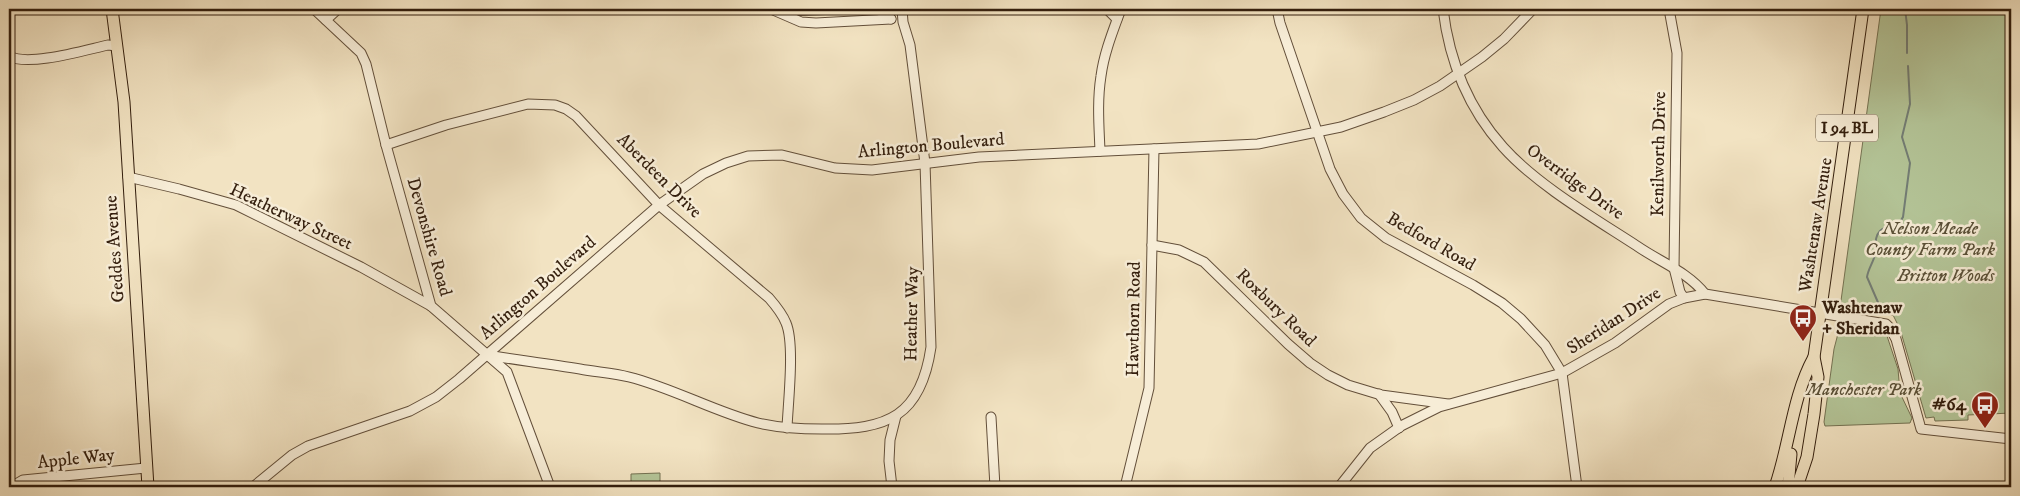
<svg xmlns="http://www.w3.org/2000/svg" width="2020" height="496" viewBox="0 0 2020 496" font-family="'IM FELL DW Pica',serif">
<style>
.green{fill:#b4c598;stroke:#747252}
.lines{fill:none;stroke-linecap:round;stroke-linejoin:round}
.stream{stroke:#737d75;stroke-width:2}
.minor-casing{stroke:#634f3a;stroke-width:11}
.major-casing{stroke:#331e0d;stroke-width:13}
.minor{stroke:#f7edd7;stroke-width:9}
.major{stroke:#f2e3c2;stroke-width:11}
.labels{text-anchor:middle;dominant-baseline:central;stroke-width:5;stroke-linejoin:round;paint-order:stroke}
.shield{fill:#f7edd7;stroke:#6e5c4a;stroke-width:1}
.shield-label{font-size:16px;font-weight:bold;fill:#331e0d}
.street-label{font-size:18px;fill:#331e0d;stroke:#f7edd7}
.park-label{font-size:18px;font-style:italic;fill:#5a5037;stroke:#f7edd7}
.poi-label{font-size:18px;font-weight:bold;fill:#331e0d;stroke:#f7edd7;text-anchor:start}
</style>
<rect width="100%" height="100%" fill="#f2e3c2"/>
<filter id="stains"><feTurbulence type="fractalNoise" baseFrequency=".004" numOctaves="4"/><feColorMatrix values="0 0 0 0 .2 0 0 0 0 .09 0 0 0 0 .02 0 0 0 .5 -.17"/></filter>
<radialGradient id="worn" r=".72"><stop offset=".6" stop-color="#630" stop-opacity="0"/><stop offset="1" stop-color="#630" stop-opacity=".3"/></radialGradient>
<g class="green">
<path d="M1881,9H2011V413L1968,415V420L1935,421L1934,417L1926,418L1900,329L1893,315L1840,308Z"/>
<path d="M1841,322L1879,328L1886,333L1898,369L1900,393L1912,418L1910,423L1825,426L1824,422L1834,349Z"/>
<path d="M660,473V487H631V474Z"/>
</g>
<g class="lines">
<g class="stream">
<path d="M1905,9L1907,25V53"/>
<path d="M1880,307L1867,277C1868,270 1872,264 1874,258C1877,249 1873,238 1880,231C1888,223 1897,230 1903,217L1910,163L1902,137L1910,104L1908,66"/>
</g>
<g class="minor-casing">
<g id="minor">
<path d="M314,9L361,53L366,64L386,145L431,306L507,372L550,487"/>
<path d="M771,9L801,22L816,23L891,19"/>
<path d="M877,9L891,19"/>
<path d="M1107,9L1117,19"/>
<path d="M1277,9L1280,23L1330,169L1343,194L1361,218L1386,238L1473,285L1502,303L1521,319L1545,345L1562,373L1577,487"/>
<path d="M1443,9C1449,59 1468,108 1503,147C1537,185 1594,218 1637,246C1660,262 1688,272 1705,294"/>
<path d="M1669,9L1677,53L1674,268L1680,292L1684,298"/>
<path d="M782,11L840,9"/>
<path d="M326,20L338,9"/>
<path d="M9,56C28,67 85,50 108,45L117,46"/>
<path d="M386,145L446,125L528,104L555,105L566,109L576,116L659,205L769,298C776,306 782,313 786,323C795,344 788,403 787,428"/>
<path d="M1100,151C1099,126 1097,101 1101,76C1104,53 1113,31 1121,9"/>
<path d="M128,177L179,189L236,205L361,267L431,306"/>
<path d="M1152,245L1179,250L1204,262L1288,344L1310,363L1328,375L1348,385L1381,395L1448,404"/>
<path d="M486,355C518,360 549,364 580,369C596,372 613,373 629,377C673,388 715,412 758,423C779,428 801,429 822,429C888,430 921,416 931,347L925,163L910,45L903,22L902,9"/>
<path d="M1379,394L1392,412L1399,428"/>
<path d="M991,417L995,487"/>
<path d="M11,487L23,480L146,468"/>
<path d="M253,487L292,455L308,446L410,411L436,397L459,379L659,205L703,174L726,163L748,156L782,155L835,168L872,170L979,157L1258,144L1341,127L1384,112L1414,100L1440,86L1482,57L1504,39L1533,9"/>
<path d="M892,487L889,461L890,440L896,416"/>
<path d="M1125,487L1149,388L1154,149"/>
<path d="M1339,487L1370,448L1401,426L1439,407L1562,373L1615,343L1669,304L1684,298L1705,294L1886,324L1890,328L1896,339L1921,429L2011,439"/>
</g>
</g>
<g class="major-casing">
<g id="major">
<path d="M112,9L124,102L148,487"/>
<path d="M1775,487C1790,444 1792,397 1814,357"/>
<path d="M1788,487L1791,454"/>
<path d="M1797,487L1807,457L1814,414L1818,377L1814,357L1863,9"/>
</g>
</g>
<use href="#minor" class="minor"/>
<use href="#major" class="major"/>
</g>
<defs>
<g id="bus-pin" transform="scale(1.4375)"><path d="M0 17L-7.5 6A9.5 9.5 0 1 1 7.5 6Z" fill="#8f2418" stroke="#f7edd7"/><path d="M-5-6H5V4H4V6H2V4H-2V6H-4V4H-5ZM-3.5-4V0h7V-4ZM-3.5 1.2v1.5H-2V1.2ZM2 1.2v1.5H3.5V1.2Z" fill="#fff"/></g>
</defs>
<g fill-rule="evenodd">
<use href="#bus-pin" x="1803" y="318"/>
<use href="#bus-pin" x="1985" y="405"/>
</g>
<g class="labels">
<rect class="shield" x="1816" y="114.5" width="62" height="27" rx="4"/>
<g class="shield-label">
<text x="1847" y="128">I 94 BL</text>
</g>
<g class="street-label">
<text transform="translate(931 146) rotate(-5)">Arlington Boulevard</text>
<text transform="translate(1659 154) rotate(-89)">Kenilworth Drive</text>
<text transform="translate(659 176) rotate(45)">Aberdeen Drive</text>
<text transform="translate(1575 182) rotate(36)">Overridge Drive</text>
<text transform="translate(291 217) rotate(25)">Heatherway Street</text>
<text transform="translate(1816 225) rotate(-81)">Washtenaw Avenue</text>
<text transform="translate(429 237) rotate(74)">Devonshire Road</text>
<text transform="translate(1431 242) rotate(30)">Bedford Road</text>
<text transform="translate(115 249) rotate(-94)">Geddes Avenue</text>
<text transform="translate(538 288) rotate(-41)">Arlington Boulevard</text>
<text transform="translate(1276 308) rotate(44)">Roxbury Road</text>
<text transform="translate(912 314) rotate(-89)">Heather Way</text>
<text transform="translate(1134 319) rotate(-89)">Hawthorn Road</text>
<text transform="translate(1614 321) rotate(-33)">Sheridan Drive</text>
<text transform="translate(76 459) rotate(-6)">Apple Way</text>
</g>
<g class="park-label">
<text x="1930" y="229">Nelson Meade<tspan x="1930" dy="21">County Farm Park</tspan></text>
<text x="1946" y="276">Britton Woods</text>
<text x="1864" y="390">Manchester Park</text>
</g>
<g class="poi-label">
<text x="1822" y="308">Washtenaw<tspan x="1822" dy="21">+ Sheridan</tspan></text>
<text x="1966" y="405" text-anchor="end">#64</text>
</g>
</g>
<rect width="2020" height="496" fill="none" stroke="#f2e3c2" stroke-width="30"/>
<rect x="10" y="10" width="2000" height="476" fill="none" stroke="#331e0d" stroke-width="2.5"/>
<rect x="15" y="15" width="1990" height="466" fill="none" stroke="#331e0d"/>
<rect width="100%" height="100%" filter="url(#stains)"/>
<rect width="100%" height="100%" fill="url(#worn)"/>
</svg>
